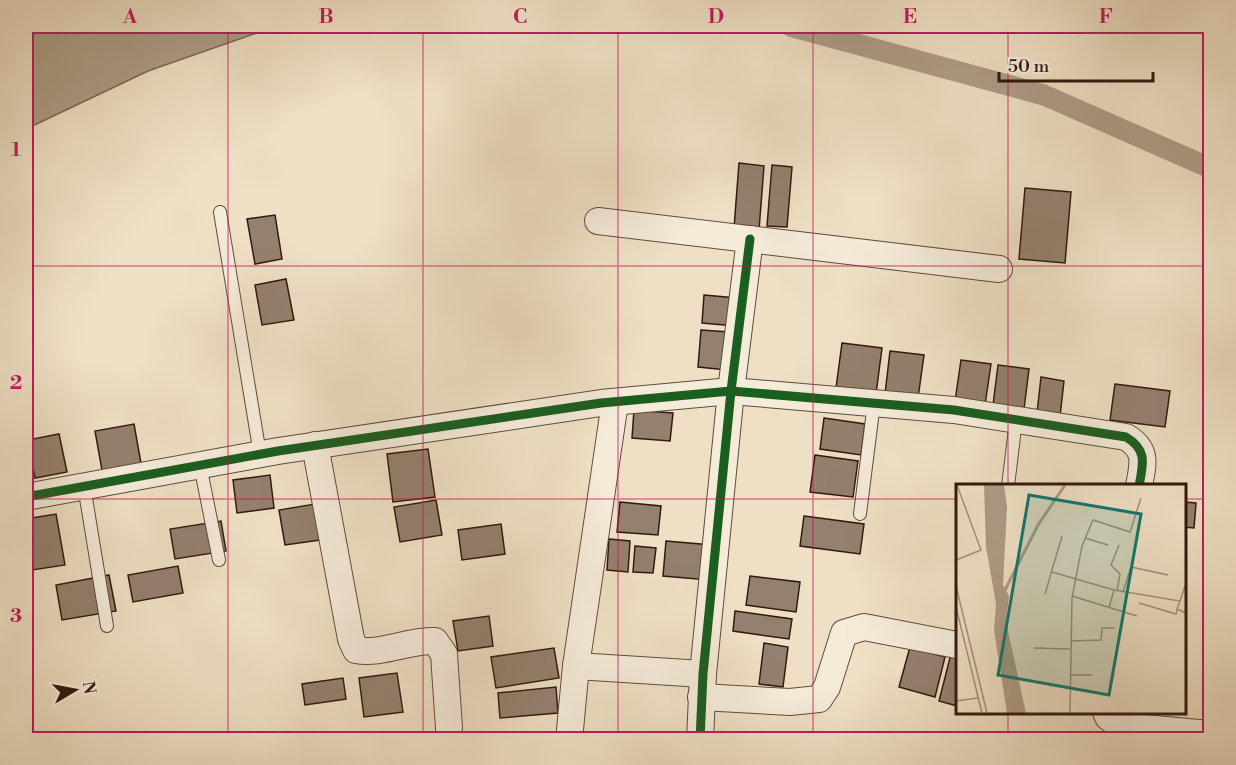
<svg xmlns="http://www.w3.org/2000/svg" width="1236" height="765" viewBox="0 0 1236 765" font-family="'Libre Bodoni',serif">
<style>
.water{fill:#ae9c87;stroke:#7c6857;stroke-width:1.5}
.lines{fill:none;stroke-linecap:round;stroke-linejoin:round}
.canal{stroke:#ae9c87;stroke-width:21}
.building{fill:#94806e;stroke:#31190f;stroke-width:1.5}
.service-casing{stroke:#604b3c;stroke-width:14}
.minor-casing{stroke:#604b3c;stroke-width:28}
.service{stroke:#f5ebd9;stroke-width:12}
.minor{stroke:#f5ebd9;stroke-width:26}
.cycleway-casing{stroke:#f5ebd9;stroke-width:13}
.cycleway{stroke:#1b5e20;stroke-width:9}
.grid{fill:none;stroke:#c2185b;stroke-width:1.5;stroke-opacity:0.55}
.inset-river{fill:none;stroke:#ae9c87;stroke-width:3}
.inset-road{fill:none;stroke:#a3907c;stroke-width:1.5}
.view{fill:#0f766e;fill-opacity:0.15;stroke:#0f766e;stroke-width:3}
.inset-edge{fill:none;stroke:#31190f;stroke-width:3}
.neatline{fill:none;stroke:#c2185b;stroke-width:2}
.grid-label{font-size:20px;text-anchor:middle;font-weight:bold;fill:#c2185b}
</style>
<rect width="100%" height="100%" fill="#efe0c5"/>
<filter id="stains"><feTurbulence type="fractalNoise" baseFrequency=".00333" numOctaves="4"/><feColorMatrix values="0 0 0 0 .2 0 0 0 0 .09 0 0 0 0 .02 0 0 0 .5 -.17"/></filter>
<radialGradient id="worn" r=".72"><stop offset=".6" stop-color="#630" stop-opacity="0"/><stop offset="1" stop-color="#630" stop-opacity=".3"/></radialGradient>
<path class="water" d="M26,26H277L148,71L26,129Z"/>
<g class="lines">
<path class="canal" d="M790,26L1044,95L1210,168"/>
</g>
<g class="building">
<path d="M739,163L764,166L759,230L734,228Z"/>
<path d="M772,165L792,167L787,227L767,226Z"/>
<path d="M1025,188L1071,192L1065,263L1019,259Z"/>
<path d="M275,215L282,259L255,264L247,219Z"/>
<path d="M286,279L294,320L262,325L255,285Z"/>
<path d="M704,295L737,298L735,326L702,323Z"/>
<path d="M701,330L729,332L727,370L698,367Z"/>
<path d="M842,343L882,348L876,394L836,388Z"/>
<path d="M890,351L924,355L918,398L885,394Z"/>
<path d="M961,360L991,364L985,405L955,401Z"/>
<path d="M998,365L1029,369L1024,409L993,405Z"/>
<path d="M1041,377L1064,381L1060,416L1037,413Z"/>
<path d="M1115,384L1170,391L1165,427L1110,420Z"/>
<path d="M634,410L673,413L670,441L632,438Z"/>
<path d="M824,418L865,424L861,455L820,449Z"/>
<path d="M134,424L142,469L103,476L95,431Z"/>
<path d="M59,434L67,472L35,478L28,440Z"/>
<path d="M428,449L435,497L393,502L387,454Z"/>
<path d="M815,455L858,461L853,497L810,492Z"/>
<path d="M1210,468V520H1206Z"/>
<path d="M270,475L274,508L237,513L233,480Z"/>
<path d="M436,500L442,535L400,542L394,507Z"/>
<path d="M620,502L661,506L658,535L617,532Z"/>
<path d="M1184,502L1196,503L1194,528L1184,527Z"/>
<path d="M321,503L327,539L285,545L279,510Z"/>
<path d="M56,514L65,565L26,571V519Z"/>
<path d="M804,516L864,524L860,554L800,546Z"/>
<path d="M221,521L226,551L175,559L170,529Z"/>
<path d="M501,524L505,554L462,560L458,530Z"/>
<path d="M609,539L630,541L628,572L607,570Z"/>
<path d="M666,541L712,545L709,580L663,576Z"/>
<path d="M635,546L656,548L653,573L633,572Z"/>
<path d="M178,566L183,593L133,602L128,575Z"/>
<path d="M109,575L116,611L62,620L56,585Z"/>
<path d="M750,576L800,582L796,612L746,605Z"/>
<path d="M735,611L792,619L789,639L733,631Z"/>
<path d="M489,616L493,646L458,651L453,621Z"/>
<path d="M764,643L788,647L783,687L759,684Z"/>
<path d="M910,647L945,657L935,697L899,687Z"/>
<path d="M554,648L559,678L496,688L491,657Z"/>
<path d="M952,650L957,652V706L939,701Z"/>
<path d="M397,673L403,712L364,717L359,678Z"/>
<path d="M343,678L346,699L305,705L302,684Z"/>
<path d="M556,687L558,713L500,718L498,693Z"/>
</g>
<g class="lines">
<g class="service-casing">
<g id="service">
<path d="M220,212L260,454"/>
<path d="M200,465L219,560"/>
<path d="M84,486L107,626"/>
<path d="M1008,486L1016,420"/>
<path d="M860,514L874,403"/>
</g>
</g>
<g class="minor-casing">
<g id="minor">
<path d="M598,221L999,269"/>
<path d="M315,445L351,639L356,650C381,655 408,640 435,641L444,654L449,728"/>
<path d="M26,497L278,451L601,403L731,391L954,410L1126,437C1148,450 1143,464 1139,486"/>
<path d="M576,666L703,674"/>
<path d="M701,697L790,702L819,699L827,687L844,633L864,627L957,645"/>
<path d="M1106,712L1108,717L1121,726L1210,734"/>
<path d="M569,740L576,666L615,402"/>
<path d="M700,740L703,674L731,391L750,239"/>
</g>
</g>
<use href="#service" class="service"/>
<use href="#minor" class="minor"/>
<g class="cycleway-casing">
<g id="cycleway">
<path d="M26,497L278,451L601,403L731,391L954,410L1126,437C1148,450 1143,464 1139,486"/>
<path d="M700,740L703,674L731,391L750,239"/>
</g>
</g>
<use href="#cycleway" class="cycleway"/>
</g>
<path class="grid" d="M228,26V740M423,26V740M618,26V740M813,26V740M1008,26V486M26,266H1210M26,499H957M1184,499H1210M1008,712V740"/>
<g transform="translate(956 484)">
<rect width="230" height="230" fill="#efe0c5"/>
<path d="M28,1H48L51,23L47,101L53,112L50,138L70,229H51L38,146L40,120L30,63Z" fill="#ae9c87"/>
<path class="inset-river" d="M48,108L82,41L109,1"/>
<path class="inset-road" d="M129,54L152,61M0,76L25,66L1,1M96,88L158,106L224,117L221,125L230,129M0,102L31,229M161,107L164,90L155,81L163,61M167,108L175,83L212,91M89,110L106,52M116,112L181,132M224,117L230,99M183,119L220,130L221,126M0,123L26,229M153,124L158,106M115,157L145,156L146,144H159M78,164L114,165M115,191H136M0,217L22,214M114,229L116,114L126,62L137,36L174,48L185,14"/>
<path class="view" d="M73,11L185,30L153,211L42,191Z"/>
<rect width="230" height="230" class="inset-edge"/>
</g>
<rect width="1236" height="765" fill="none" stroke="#efe0c5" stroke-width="66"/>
<g transform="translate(75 690) rotate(80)" stroke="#f5ebd9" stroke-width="4.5" paint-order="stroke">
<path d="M0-4.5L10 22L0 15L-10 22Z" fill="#31190f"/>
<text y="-9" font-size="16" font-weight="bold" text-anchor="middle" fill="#31190f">N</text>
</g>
<path d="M999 72v9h154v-9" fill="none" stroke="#31190f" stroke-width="3"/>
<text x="1008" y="72" font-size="18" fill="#31190f" stroke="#f5ebd9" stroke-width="4.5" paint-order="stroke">50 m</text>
<rect x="33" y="33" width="1170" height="699" class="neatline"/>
<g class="grid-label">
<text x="130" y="23">A</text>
<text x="326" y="23">B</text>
<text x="520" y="23">C</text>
<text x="716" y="23">D</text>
<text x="910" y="23">E</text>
<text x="1106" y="23">F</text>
<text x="16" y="156">1</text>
<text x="16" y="389">2</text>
<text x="16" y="622">3</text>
</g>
<rect width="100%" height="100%" filter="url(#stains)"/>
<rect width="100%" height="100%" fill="url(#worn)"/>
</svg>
